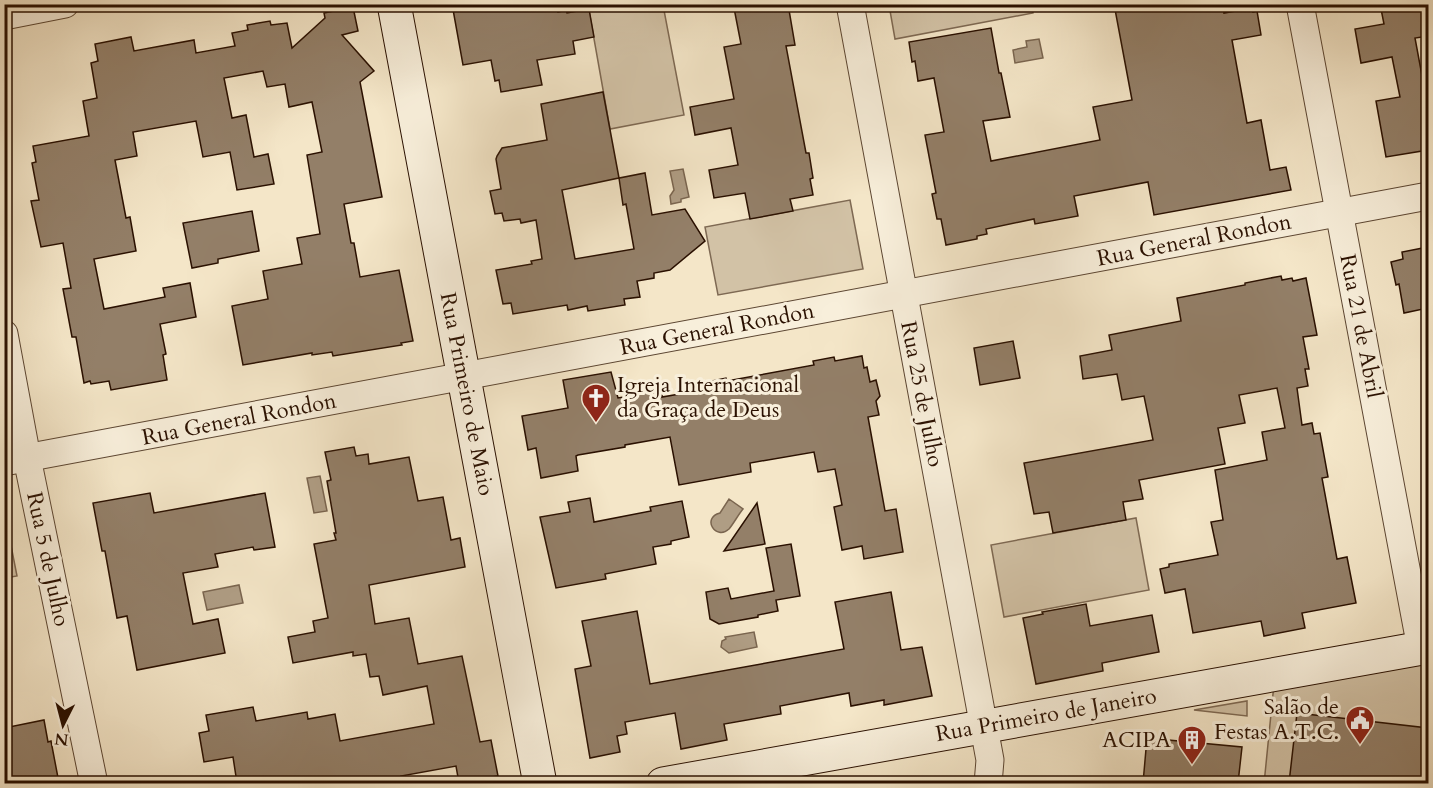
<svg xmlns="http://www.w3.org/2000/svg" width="1433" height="788" viewBox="0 0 1433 788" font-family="Cardo,serif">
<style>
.green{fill:#d2c2a6;stroke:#7e6953;stroke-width:1.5}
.water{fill:#af9d84;stroke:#7a654f;stroke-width:1.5}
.building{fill:#937f68;stroke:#2a1000;stroke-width:1.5;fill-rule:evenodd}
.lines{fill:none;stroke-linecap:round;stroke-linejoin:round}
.street-casing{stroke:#5c4632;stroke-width:29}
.secondary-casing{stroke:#2a1000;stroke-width:35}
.street{stroke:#f8efdb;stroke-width:27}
.secondary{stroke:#f8efdb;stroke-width:33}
.labels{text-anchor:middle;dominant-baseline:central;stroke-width:6;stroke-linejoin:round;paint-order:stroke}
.street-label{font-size:22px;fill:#2a1000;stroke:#f8efdb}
.poi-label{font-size:22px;fill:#2a1000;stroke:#f8efdb;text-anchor:end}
</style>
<rect width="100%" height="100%" fill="#f4e6c8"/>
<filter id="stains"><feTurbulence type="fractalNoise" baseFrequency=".00333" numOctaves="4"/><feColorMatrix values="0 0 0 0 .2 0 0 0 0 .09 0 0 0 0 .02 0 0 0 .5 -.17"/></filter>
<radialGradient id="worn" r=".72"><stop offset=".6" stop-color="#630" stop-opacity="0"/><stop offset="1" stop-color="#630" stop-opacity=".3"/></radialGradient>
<g class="green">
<path d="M588,5H663L684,115L610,129Z"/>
<path d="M889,5H1032L1033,13L895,39Z"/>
<path d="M850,200L863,269L718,295L705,227Z"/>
<path d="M4,510L17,576L5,578H4Z"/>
<path d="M1136,518L1149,590L1004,617L991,545Z"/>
<path d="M1428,647V783L1264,784L1275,674Z"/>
<path d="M1247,701V716L1194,710Z"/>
</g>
<g class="water">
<path d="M1039,39L1043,58L1015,63L1013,50L1027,47L1026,41Z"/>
<path d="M683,169L689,197L681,199V202L671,204L670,196L674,190L670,171Z"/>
<path d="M320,476L327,511L314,513L307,478Z"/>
<path d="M729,499L743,509C738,515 734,523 729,529C716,541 701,518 720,513Z"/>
<path d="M239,585L243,603L207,610L203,592Z"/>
<path d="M754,632L757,647L729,653L721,647L722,641L726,639L725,637Z"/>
</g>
<g class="building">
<path d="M452,4H556L558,12L566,10L567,13L589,9L594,37L573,41L575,54L537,60L542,85L501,92L499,80L495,81L491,60L463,65Z"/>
<path d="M752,4H788L795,45L786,46L806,153H809L813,178L810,179L813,195L790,199L793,211L750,219L745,193L714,198L709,170L738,165L731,128L695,135L690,107L734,99L724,47L741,44L734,8Z"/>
<path d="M1114,4H1223L1224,13L1252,8L1253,12L1257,11L1261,35L1232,40L1247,123L1261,120L1270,170L1286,167L1291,190L1154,215L1148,182L1074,196L1078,216L1035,224L1034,219L986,229L987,234L977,236V239L946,245L941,219H937L932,194L936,193L925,135L944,132L934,78L918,81L915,61L912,62L909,42L991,28L999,73H1001L1010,117L983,121L991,161L1100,140L1093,107L1132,100Z"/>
<path d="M1380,4H1428V36L1415,38L1425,92L1428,91V150L1386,157L1376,101L1400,97L1392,57L1361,63L1355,29L1384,24Z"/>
<path d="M353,7L358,31L342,35L374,71L360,82L382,197L344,204L351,243H354L360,277L399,270L413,341L401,343L402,345L333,356L332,352L312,355V353L243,365L232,306L268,299L263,271L302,264L297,238L320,234L307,155L322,152L312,102L289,107L285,84L267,87L263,71L224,78L232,118L246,115L254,157L268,154L274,184L237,190L230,152L203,157L196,121L133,132L137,156L115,160L126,218L130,217L136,251L94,259L104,309L165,297L163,288L190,283L196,317L160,324L166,354L163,355L167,380L111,390L109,381L91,384L90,381L84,383L76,337H72L63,289L71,288L63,243L41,247L31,201L39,200L32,163L36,162L33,146L89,136L83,101L97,98L91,63L98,61L95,44L131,37L134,51L194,40L196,53L235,46L232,33L248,30L247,25L270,21L271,25L287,23L292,48L325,18L324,13Z"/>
<path d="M603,92L619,178L645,173L652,215L685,209L705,241L670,270L654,273V278L637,281L640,297L624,299L625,305L588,311L587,306L568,310L567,305L513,314L511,303L503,304L496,270L532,264L531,261L542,259L536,220L521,223L520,219L504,221L502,213L495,214L490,191L501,189L496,159L497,156L502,148L547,140L541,104ZM619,178L623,205L626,204L634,249L575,259L562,190Z"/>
<path d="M252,211L259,251L218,259V263L192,268L183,223Z"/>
<path d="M1428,247V308L1404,313L1399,284L1396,285L1391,262L1403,259L1402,252Z"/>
<path d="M1281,276L1282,280L1292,278L1293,281L1306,278L1317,335L1303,337L1309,369H1305L1308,386L1297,388L1302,425L1312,423L1314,434L1320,433L1328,477L1322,478L1337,559L1347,557L1356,603L1302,613L1305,628L1264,636L1261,621L1193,633L1185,589L1165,593L1160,569L1169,567V564L1218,555L1211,522L1223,520L1215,470L1267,460L1262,432L1285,428L1277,388L1239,395L1245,423L1218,428L1225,464L1139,480L1143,499L1123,502L1126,520L1053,533L1049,512L1034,514L1024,463L1153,440L1144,396L1122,400L1117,374L1083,379L1080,356L1112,350L1109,335L1181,321L1177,298L1245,285V283Z"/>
<path d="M1013,341L1020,378L980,385L974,348Z"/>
<path d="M862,356L864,368L867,367L870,382L876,380L880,396L876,401L879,415L868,417L885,511L896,509L903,552L864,559L862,546L842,550L834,507L842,505L835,469L818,472L814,452L750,463L751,472L679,485L670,437L625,445V447L578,455L576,456L578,471L541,478L536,448L528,450L522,416L568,408L563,380L611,372L618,398L659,391V395H662V397L703,390L702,383L726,378L727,381L814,365L813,361L834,357L835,361Z"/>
<path d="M354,447L356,456L368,454L369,464L409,457L418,501L443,497L451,540L460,538L465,567L369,585L375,624L409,618L418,664L462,656L480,742L491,740L498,776L459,783L456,766L401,776L403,783H237L233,757L204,762L199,733L209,731L206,715L253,707L256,721L307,712L308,719L335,714L340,741L434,724L427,686L383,695L379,676L370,677L366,654L353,656V652L293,663L288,637L315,632L313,621L328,618L314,544L336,540L334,533H336L327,481L331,480L325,452Z"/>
<path d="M150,493L154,513L265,493L275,547L254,550L253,547L215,554L218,567L183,573L193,624L218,619L225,653L137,670L127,616L117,618L105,551H102L93,503Z"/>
<path d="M590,498L594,522L651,511L650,507L682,501L689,537L671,541V544L653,547L656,564L605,574L606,579L556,588L540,517L570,512L568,502Z"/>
<path d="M757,503L765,544L724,551Z"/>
<path d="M791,544L800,596L776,600L778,611L758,615V617L719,624L710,619L706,592L728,588L731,599L774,591L766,548Z"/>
<path d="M891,592L901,650L922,647L932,696L884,705V700L851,706L849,693L780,706L781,714L724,724L727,740L681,749L675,713L625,722L627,734L617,736L620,752L590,758L575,669L591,666L582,621L637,611L650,684L844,649L835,602Z"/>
<path d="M1086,604L1090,626L1152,615L1159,652L1102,663L1103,671L1036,684L1023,618L1043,614L1042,612Z"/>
<path d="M1297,713L1428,728L1426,757H1428V783H1289Z"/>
<path d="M44,720L48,742L51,741L59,783H4V728Z"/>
<path d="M1147,738L1242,747L1238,783H1143Z"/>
</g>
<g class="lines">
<g class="street-casing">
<g id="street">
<path d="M850,4L990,760L988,784"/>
<path d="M1300,4L1421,648"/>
<path d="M4,16L65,4"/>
<path d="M4,334L27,458L94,784"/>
<path d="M4,462L1428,196"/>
</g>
</g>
<g class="secondary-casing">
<g id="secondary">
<path d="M394,4L540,784"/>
<path d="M663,784L1428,647"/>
</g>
</g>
<use href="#street" class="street"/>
<use href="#secondary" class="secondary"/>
</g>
<defs>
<g id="church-pin" transform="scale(1.5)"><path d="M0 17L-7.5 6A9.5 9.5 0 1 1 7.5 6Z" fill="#8f2418" stroke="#f8efdb"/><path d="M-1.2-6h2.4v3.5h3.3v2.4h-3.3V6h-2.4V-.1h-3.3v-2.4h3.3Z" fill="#fff"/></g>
<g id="civic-pin" transform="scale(1.5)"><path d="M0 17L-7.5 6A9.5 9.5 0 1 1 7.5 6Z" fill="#8f2418" stroke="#f8efdb"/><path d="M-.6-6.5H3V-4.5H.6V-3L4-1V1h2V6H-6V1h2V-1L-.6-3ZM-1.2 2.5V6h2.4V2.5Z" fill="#fff"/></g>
<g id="building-pin" transform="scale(1.5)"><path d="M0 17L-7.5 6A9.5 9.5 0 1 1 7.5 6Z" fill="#8f2418" stroke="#f8efdb"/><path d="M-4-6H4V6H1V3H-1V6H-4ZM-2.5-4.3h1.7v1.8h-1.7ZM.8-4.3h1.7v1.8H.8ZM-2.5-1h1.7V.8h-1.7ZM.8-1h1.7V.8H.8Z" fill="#fff"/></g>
</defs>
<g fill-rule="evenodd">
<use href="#church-pin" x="596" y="398"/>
<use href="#civic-pin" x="1360" y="720"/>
<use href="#building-pin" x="1192" y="740"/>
</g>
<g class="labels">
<g class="street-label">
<text transform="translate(1194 240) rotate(-11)">Rua General Rondon</text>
<text transform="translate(1361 326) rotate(79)">Rua 21 de Abril</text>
<text transform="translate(717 329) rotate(-11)">Rua General Rondon</text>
<text transform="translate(467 394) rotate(79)">Rua Primeiro de Maio</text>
<text transform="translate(922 394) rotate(79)">Rua 25 de Julho</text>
<text transform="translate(239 419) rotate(-11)">Rua General Rondon</text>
<text transform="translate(48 559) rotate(78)">Rua 5 de Julho</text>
<text transform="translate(1046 715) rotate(-10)">Rua Primeiro de Janeiro</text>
</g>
<g class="poi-label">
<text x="617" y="385" text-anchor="start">Igreja Internacional<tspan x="617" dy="25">da Graça de Deus</tspan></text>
<text x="1339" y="707">Salão de<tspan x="1339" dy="25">Festas A.T.C.</tspan></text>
<text x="1171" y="740">ACIPA</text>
</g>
</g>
<rect width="1433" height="788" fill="none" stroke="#f4e6c8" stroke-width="24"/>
<rect x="6" y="6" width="1421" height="776" fill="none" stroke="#2a1000" stroke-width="3"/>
<rect x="12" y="12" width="1409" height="764" fill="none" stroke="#2a1000" stroke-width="1.5"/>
<g transform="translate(63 725) rotate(186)" stroke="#f8efdb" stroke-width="4.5" paint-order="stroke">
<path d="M0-4.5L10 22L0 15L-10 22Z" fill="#2a1000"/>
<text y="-9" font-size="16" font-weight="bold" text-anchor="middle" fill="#2a1000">N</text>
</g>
<rect width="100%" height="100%" filter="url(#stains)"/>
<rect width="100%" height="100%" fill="url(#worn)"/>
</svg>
